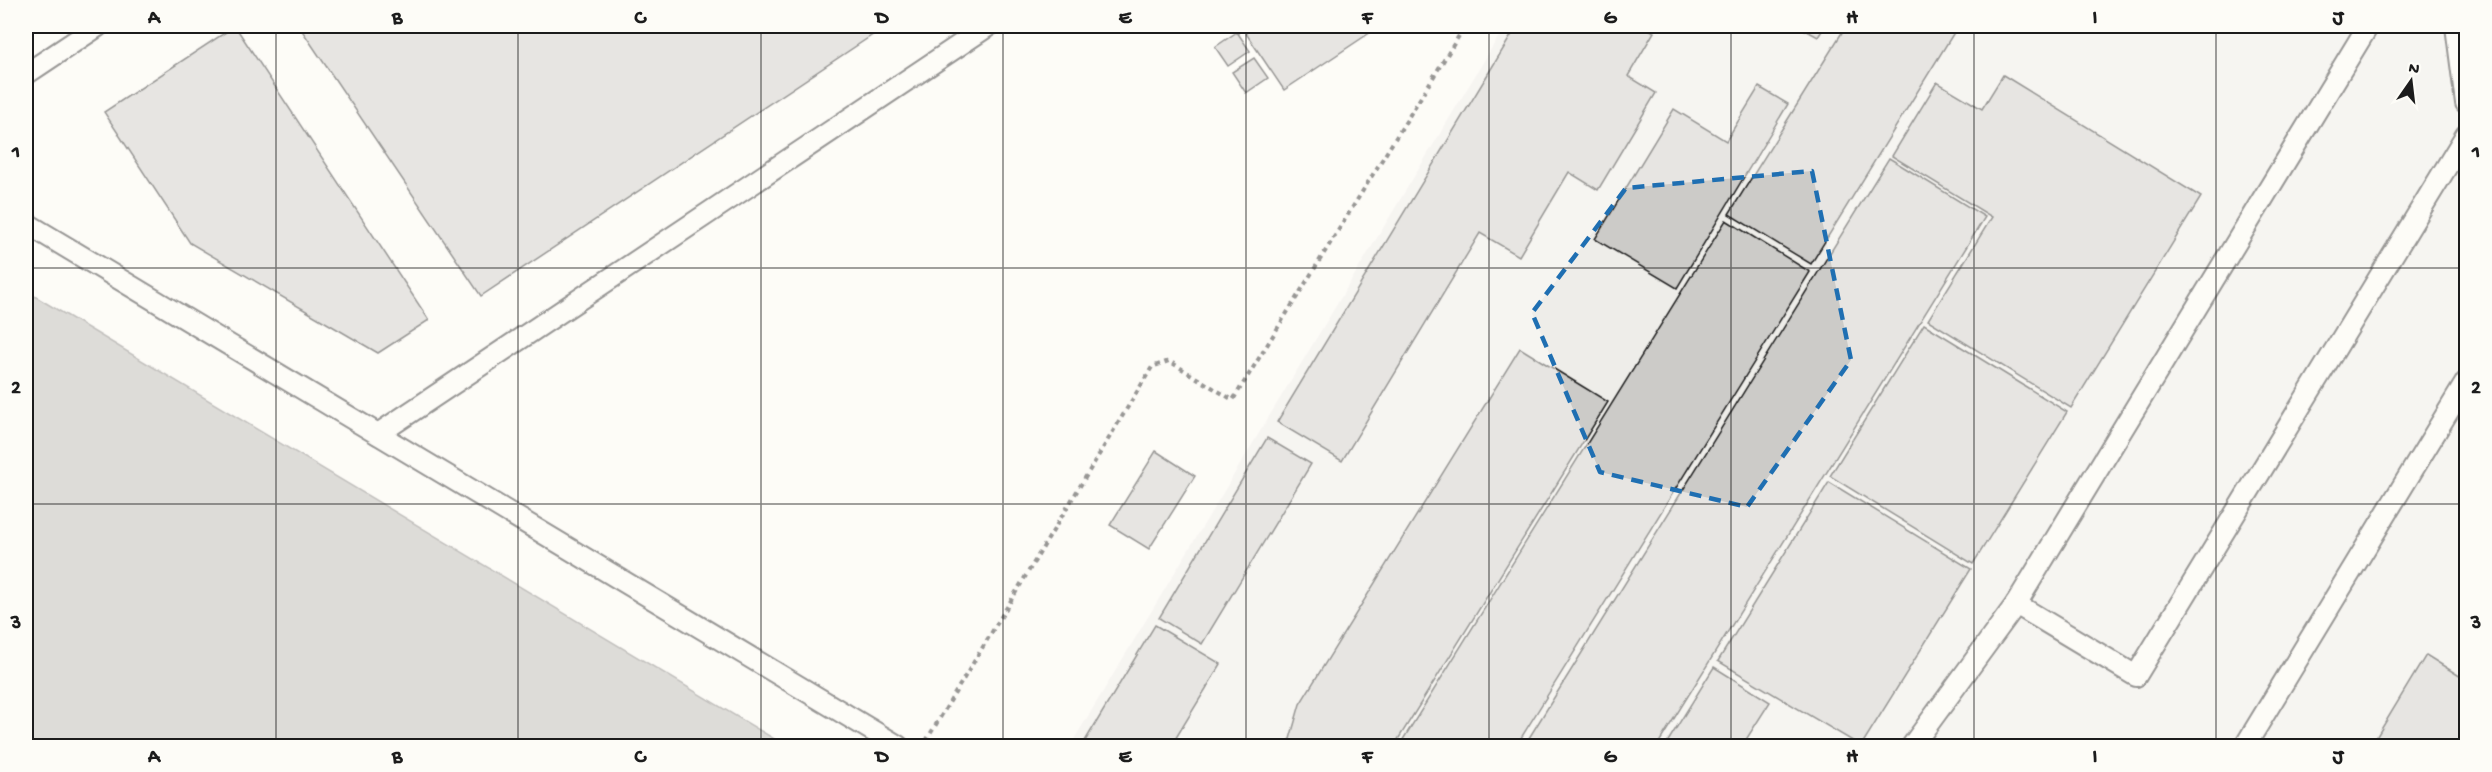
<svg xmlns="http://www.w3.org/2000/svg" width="2492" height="772" viewBox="0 0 2492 772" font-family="'Gochi Hand',sans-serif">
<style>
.built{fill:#eeede9}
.water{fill:#b7b6b2;stroke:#797876;stroke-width:1.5}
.building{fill:#cccbc8;stroke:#1c1c1c;stroke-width:1.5}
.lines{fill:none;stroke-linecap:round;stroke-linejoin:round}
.lane-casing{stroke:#1c1c1c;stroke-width:24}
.path{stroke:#1c1c1c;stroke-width:4;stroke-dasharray:4.5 4.5;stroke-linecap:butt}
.lane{stroke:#fdfcf7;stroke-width:20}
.marked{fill:none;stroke:#1f6fb2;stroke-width:4.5;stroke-dasharray:12 8;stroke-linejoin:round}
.grid{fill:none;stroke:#1c1c1c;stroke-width:1.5;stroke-opacity:0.55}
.neatline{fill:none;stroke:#1c1c1c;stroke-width:2}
.grid-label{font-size:20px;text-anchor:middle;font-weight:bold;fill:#1c1c1c}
</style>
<rect width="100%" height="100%" fill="#fdfcf7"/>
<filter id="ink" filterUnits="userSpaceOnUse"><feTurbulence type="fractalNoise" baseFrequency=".0167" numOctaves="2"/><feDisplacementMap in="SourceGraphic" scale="12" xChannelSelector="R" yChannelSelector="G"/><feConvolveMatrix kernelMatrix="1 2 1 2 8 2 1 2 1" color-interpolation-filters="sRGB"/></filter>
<g filter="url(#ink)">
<path class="built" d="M1505,26H2466V746H1070Z"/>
<path class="water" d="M26,291L786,746H26Z"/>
<g class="building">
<path d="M235,26L429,320L378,353L190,243L104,112Z"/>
<path d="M299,26H886L481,296Z"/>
<path d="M1241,26H1380L1284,90Z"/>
<path d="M1517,26H1643L1654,32L1628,76L1656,93L1598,190L1569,172L1519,256L1480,233L1342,461L1277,422Z"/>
<path d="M1798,26H1825L1818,37Z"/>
<path d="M1846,26H1958L1811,264L1729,214Z"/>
<path d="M1237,32L1250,51L1228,66L1215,47Z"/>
<path d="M1254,58L1268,78L1246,93L1232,72Z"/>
<path d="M2003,75L2201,197L2071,408L1928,320L1992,217L1892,156L1937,82L1982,109Z"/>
<path d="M1759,87L1788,104L1677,288L1595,239L1674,109L1726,141Z"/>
<path d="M1889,158L1985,217L1657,746H1524Z"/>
<path d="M1726,220L1810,272L1516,746H1399Z"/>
<path d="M1924,324L2067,412L1973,564L1830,476Z"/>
<path d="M1520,348L1608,402L1394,746H1288L1300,704Z"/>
<path d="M1267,438L1311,464L1202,644L1159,618Z"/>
<path d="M1156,451L1195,476L1149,549L1110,525Z"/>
<path d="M1829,482L1971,569L1861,746L1718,661Z"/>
<path d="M1155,625L1221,664L1171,746H1082Z"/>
<path d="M2426,655L2466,680V746H2371Z"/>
<path d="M1714,667L1770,702L1742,746H1665Z"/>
</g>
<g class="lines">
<g class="lane-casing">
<g id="lane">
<path d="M2456,26L2466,103"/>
<path d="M26,74L98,26"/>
<path d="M26,223L898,746"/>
<path d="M378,434L988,26"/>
<path d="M2016,604L2136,676L2466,135"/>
<path d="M1912,746L2016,604L2368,26"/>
<path d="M2245,746L2466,382"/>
</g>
</g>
<path class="path" d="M926,741L1152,367L1169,361L1233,400L1465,26"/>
<use href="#lane" class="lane"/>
</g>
</g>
<path d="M0 0H2492V772H0ZM1812,171L1851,360L1747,507L1600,472L1532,313L1626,188Z" fill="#fdfcf7" fill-opacity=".55" fill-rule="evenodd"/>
<path class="marked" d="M1812,171L1851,360L1747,507L1600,472L1532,313L1626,188Z"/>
<path class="grid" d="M276,26V746M518,26V746M761,26V746M1003,26V746M1246,26V746M1489,26V746M1731,26V746M1974,26V746M2216,26V746M26,268H2466M26,504H2466"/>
<rect width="2492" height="772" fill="none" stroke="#fdfcf7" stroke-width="66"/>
<g transform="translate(2411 81) rotate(14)" stroke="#fdfcf7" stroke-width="4.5" paint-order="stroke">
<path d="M0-4.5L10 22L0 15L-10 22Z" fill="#1c1c1c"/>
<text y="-9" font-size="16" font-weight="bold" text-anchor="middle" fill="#1c1c1c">N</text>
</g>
<rect x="33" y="33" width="2426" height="706" class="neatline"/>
<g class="grid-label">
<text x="154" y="23">A</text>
<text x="397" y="23">B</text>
<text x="640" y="23">C</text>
<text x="882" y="23">D</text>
<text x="1125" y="23">E</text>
<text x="1367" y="23">F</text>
<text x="1610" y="23">G</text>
<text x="1852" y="23">H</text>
<text x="2095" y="23">I</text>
<text x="2338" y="23">J</text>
<text x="16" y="157">1</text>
<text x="2476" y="157">1</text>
<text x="16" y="393">2</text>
<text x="2476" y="393">2</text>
<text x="16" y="628">3</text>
<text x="2476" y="628">3</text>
<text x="154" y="762">A</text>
<text x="397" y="762">B</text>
<text x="640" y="762">C</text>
<text x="882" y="762">D</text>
<text x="1125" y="762">E</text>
<text x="1367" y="762">F</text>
<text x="1610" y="762">G</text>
<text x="1852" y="762">H</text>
<text x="2095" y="762">I</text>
<text x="2338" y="762">J</text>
</g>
</svg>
